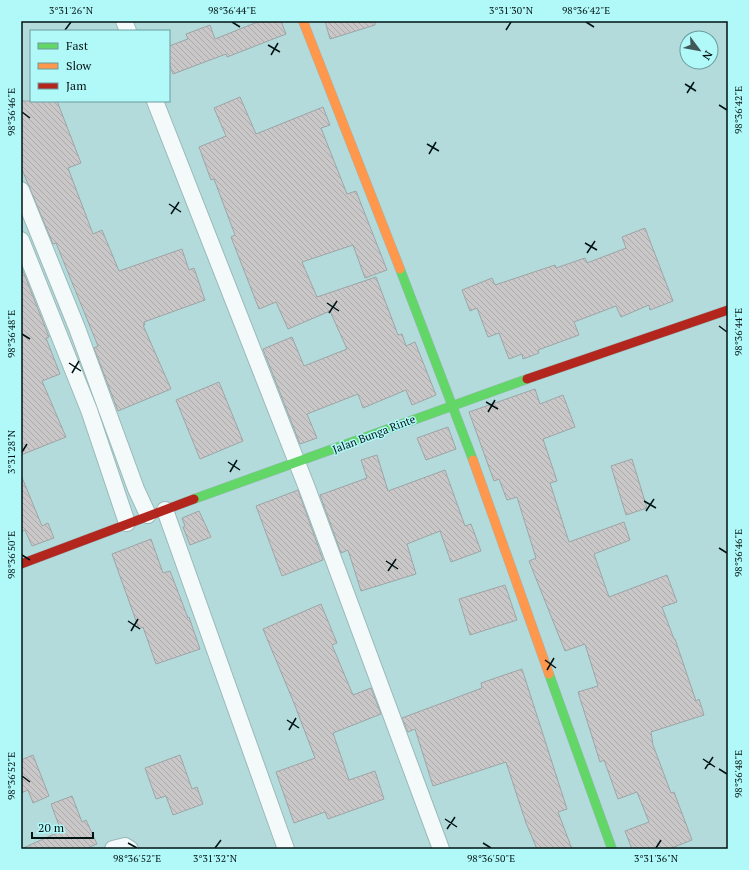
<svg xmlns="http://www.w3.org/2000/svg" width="749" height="870" viewBox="0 0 749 870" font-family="'PT Serif',serif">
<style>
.building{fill:url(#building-back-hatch);stroke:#9da5a6}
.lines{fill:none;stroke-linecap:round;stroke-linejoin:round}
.street-casing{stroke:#9bb9b9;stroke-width:18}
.fast-casing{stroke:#9bb9b9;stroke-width:10}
.slow-casing{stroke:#9bb9b9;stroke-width:10}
.jam-casing{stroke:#9bb9b9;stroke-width:10}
.street{stroke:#f4fafa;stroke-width:16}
.fast{stroke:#63d668;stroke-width:9}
.slow{stroke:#ff974d;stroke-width:9}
.jam{stroke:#b3261e;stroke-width:9}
.ticks{fill:none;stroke:#001313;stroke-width:1.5}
.labels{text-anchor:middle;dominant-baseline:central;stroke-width:3;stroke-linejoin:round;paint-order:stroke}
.street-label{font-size:11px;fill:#001313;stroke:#b1f8f9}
.neatline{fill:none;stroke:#001313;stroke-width:1.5}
.ticks-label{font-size:10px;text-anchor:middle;fill:#001313}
</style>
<defs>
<pattern id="building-back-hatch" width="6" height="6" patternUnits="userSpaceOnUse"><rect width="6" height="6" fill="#c9c7c8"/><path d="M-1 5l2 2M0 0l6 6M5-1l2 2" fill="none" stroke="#abaaab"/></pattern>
</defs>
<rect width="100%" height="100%" fill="#b4dbdc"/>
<g class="building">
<path d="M260,21H281L286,34L227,57L226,54L173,74L169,63V46L188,39L186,34L210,25L215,39Z"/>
<path d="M325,21H375V25L330,39Z"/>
<path d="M240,97L256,134L323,107L330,125L321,128L347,194L356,191L387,270L365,278L353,245L302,262L317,297L376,277L398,335L402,334L406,346L415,342L436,395L412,405L406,390L363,408L358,394L307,414L317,438L300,444L263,349L292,337L304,366L347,349L330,311L288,329L276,302L259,309L231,237L235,235L214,179L211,180L199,147L226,136L214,108Z"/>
<path d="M21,101H57L81,163L68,168L93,234L102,230L119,271L182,249L189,270L194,268L205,300L144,322L145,325H143L171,389L118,411L94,348L98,346L56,243L53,244L21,167Z"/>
<path d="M645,228L673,301L650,310L649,305L621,317L616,306L574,322L579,335L538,350L539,353L523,359L522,354L509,359L499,333L488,337L477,308L470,311L462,290L492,278L495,285L555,265L556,268L585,258L587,263L626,248L622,237Z"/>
<path d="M21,266L49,337L46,338L60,374L42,381L66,437L21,455Z"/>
<path d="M219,382L243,441L200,459L176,400Z"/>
<path d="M535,389L540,404L563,395L575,427L543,439L557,481L550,483L569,542L624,522L630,540L594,554L609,597L667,575L677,602L662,607L674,639H675L696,701L699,699L704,715L651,732L653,745L671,793L674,792L692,840L669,849H632L625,831L649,822L637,792L618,799L604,760L600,762L578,692L598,686L585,644L565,651L529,561L536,558L517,497L507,500L499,479L494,481L469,412Z"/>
<path d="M448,427L456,449L426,460L417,438Z"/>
<path d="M377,455L388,491L445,470L465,526L471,524L481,551L451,562L440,531L407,544L416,574L361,591L348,550L341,553L320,495L367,478L361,460Z"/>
<path d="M632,459L647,508L626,515L611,466Z"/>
<path d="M21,475L42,526L48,523L54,538L32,546L25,530L21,532Z"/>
<path d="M298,490L323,560L282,576L256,506Z"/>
<path d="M199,511L211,537L190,545L183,527L185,526L182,518Z"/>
<path d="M151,539L163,573L170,571L188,618L189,617L200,649L156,664L143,627L139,629L112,554Z"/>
<path d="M505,585L517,620L470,635L459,599Z"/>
<path d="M321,604L337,643L332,645L353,695L371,688L381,714L333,733L349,780L375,771L384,799L328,819L325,812L294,823L276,772L315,758L294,703L263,629Z"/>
<path d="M522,669L567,809L558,812L572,849H537L526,823L506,762L433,786L415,729L408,732L402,718L482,688L481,683Z"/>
<path d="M33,755L49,796L33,803L28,790L21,793V760Z"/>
<path d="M180,755L192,789L197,787L203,804L173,815L166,796L156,799L145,768Z"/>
<path d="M72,796L82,822L86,820L97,844L85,849H21L61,831L51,804Z"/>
</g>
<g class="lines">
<g class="street-casing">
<g id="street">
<path d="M124,21L128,31"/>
<path d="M155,101L307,488L441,849"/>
<path d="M21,190L77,328L136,489L148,515"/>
<path d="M21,240L89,410L127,523"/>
<path d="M165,510L286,849"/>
<path d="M113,849L125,846L130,849"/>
</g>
</g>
<g class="fast-casing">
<g id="fast">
<path d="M400,269L473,460"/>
<path d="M194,499L527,379"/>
<path d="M549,674L612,849"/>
</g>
</g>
<g class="slow-casing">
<g id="slow">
<path d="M303,21L400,269"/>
<path d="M473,460L549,674"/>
</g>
</g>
<g class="jam-casing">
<g id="jam">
<path d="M527,379L728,310"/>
<path d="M21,564L194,499"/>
</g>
</g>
<use href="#street" class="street"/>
<use href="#fast" class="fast"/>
<use href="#slow" class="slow"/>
<use href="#jam" class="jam"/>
</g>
<path class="ticks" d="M232,22L240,27M586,22L594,27M65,30L71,22M506,30L511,22M268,45L280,52M271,55L278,43M685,84L696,91M687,93L694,82M719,105L727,110M22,112L30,118M427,144L439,151M429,154L436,142M169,204L181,212M171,214L179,202M585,243L597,250M587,253L595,241M327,303L339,311M329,313L337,301M719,326L727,332M22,334L30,339M69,363L81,371M72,373L79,361M486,402L498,409M488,412L495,400M22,452L27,444M228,462L240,470M230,472L237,460M644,501L656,508M646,511L654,499M719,548L727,553M22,555L30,560M386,561L398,569M388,571L396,559M128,621L140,629M131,631L138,619M545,660L556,668M547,670L554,658M287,720L299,728M289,730L296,718M703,759L715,767M705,769L713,757M719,769L727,774M22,776L30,782M445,819L457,827M447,829L455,817M128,843L137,848M483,843L491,848M215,848L221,840M656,848L661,840"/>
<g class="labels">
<g class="street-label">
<text transform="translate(374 434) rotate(-21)">Jalan Bunga Rinte</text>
</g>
</g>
<rect width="749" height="870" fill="none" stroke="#b1f8f9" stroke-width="44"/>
<rect x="30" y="30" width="140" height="72" fill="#b1f8f9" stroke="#6a9c9d"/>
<rect x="38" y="43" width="20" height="6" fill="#63d668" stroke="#6a9c9d"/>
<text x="66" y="50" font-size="12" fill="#001313">Fast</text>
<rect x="38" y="63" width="20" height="6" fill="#ff974d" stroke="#6a9c9d"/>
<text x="66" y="70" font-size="12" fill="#001313">Slow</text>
<rect x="38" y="83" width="20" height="6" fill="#b3261e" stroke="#6a9c9d"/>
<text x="66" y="90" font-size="12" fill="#001313">Jam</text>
<g transform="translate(699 50) rotate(122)"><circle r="19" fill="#b1f8f9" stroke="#6a9c9d"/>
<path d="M0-3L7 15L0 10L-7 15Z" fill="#3f5959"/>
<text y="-6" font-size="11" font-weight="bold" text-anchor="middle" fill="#001313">N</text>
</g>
<path d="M32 832v6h61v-6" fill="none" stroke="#001313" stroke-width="2"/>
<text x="38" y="832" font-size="12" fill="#001313" stroke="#b1f8f9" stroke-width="3" paint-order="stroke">20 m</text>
<rect x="22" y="22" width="705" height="826" class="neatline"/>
<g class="ticks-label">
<text x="71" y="14">3°31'26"N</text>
<text x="232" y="14">98°36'44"E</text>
<text x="511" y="14">3°31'30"N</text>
<text x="586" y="14">98°36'42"E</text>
<text transform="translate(738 110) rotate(-90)" y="4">98°36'42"E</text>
<text transform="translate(11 112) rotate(-90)" y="4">98°36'46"E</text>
<text transform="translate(738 332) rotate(-90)" y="4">98°36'44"E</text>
<text transform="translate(11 334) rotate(-90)" y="4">98°36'48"E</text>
<text transform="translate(11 452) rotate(-90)" y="4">3°31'28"N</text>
<text transform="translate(738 553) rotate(-90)" y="4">98°36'46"E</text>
<text transform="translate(11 555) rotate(-90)" y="4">98°36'50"E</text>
<text transform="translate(738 774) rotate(-90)" y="4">98°36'48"E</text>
<text transform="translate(11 776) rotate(-90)" y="4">98°36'52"E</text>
<text x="137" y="862">98°36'52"E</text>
<text x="215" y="862">3°31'32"N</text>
<text x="491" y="862">98°36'50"E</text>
<text x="656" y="862">3°31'36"N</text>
</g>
</svg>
